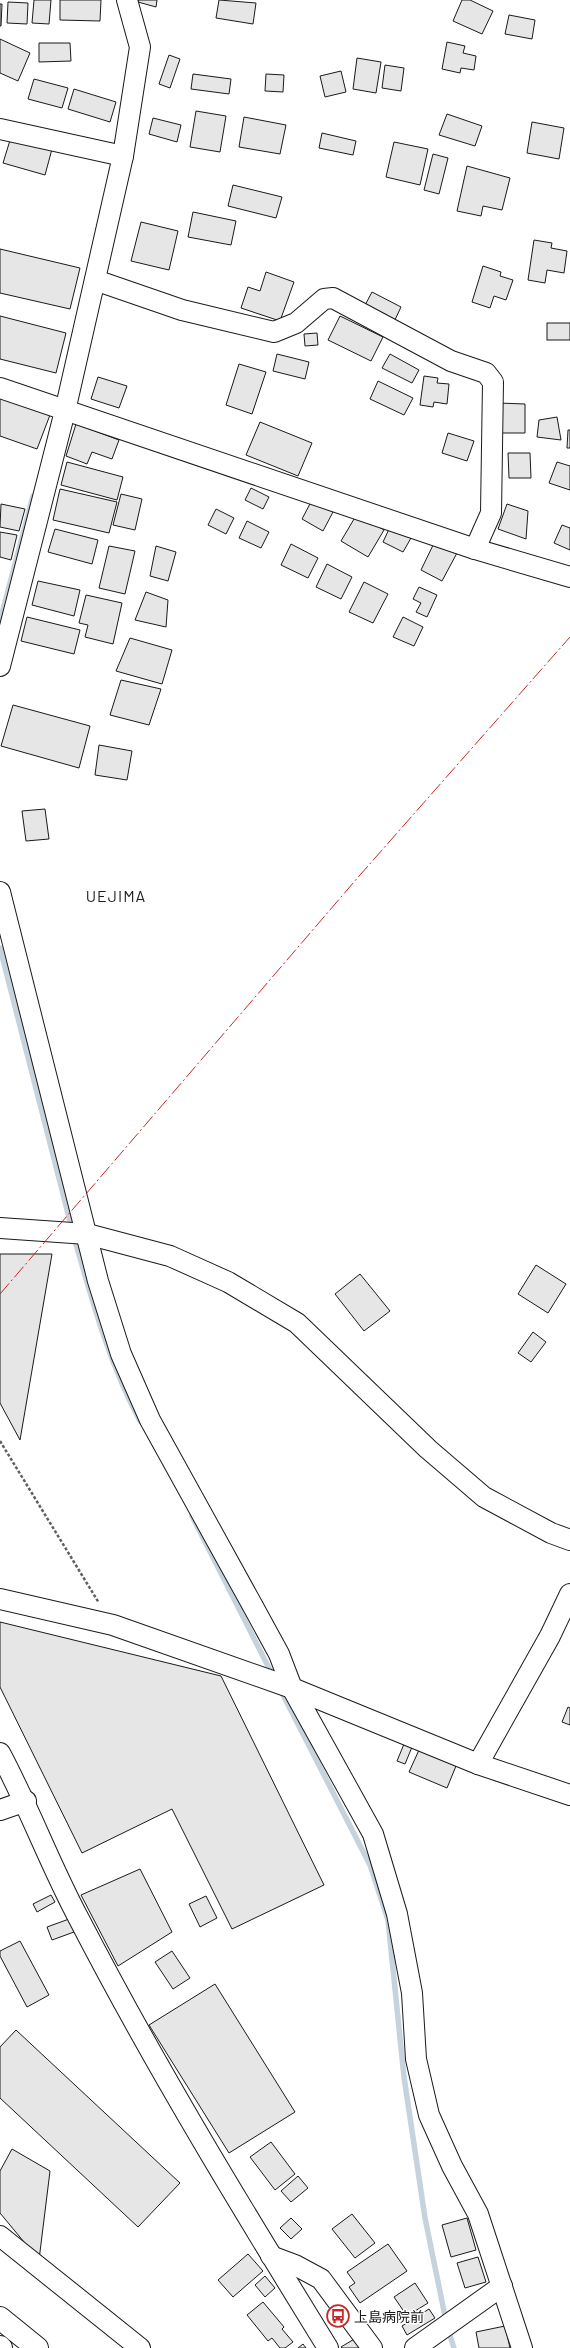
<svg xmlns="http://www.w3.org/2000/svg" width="570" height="2348" viewBox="0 0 570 2348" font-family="Barlow,'Noto Sans JP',sans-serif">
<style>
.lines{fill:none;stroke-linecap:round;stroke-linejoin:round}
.stream{stroke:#c6d2dc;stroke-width:5.5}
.building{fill:#e6e6e6;stroke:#1a1a1a}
.minor-casing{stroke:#1a1a1a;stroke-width:22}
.highway-casing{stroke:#1a1a1a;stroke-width:24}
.path{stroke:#5f5f5f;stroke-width:2.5;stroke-dasharray:3 2;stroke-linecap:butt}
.minor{stroke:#fff;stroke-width:20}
.highway{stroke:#fff;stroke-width:22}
.power{stroke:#c62828;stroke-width:1;stroke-dasharray:14 3 2 3;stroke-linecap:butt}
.labels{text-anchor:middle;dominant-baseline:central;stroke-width:3;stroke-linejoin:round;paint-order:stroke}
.poi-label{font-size:14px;fill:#1a1a1a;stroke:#fff;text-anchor:start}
.quarter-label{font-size:16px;letter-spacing:1px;fill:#1a1a1a;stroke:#fff}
</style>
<rect width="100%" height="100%" fill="#fff"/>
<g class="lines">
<g class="stream">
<path d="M0,621L33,496"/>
<path d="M0,948L72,1229"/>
<path d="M74,1237C92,1300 109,1363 140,1421"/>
<path d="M192,1516L273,1676"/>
<path d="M280,1689L370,1865L388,1920L404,2077L425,2218L446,2321"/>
<path d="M448,2329L454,2348"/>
</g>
</g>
<g class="building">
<path d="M34,0H51L49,24L32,23Z"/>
<path d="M60,0H101L100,21L60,20Z"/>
<path d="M139,0H157L156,7L138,2Z"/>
<path d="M219,0L256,3L253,24L216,18Z"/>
<path d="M462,0H470L493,11L482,34L453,21Z"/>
<path d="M8,2L28,3L27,24L7,23Z"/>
<path d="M0,4H2L1,26H0Z"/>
<path d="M509,15L535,20L532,39L505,34Z"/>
<path d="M0,39L30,53L18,81L0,73Z"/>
<path d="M447,42L465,46L463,53L476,56L474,70L461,68L460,73L442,69Z"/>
<path d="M39,43H70L71,61L39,62Z"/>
<path d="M169,55L180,59L170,88L159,84Z"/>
<path d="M357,58L381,62L376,93L353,89Z"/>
<path d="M385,65L404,68L401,91L382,88Z"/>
<path d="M341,71L346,92L325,97L320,76Z"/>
<path d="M193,74L231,79L229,94L191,89Z"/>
<path d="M266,74L284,75L283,92L265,91Z"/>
<path d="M34,79L68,88L62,108L28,99Z"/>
<path d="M74,89L116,102L110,122L68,109Z"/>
<path d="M196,111L226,116L220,152L190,147Z"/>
<path d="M447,114L482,126L475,146L439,135Z"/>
<path d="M244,117L286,125L280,154L239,147Z"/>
<path d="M153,118L181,125L177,142L149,134Z"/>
<path d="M532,122L564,128L559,159L527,153Z"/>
<path d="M322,133L356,141L353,155L319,148Z"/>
<path d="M11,137L52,149L45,175L3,163Z"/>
<path d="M394,142L428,149L420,185L386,177Z"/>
<path d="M433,154L448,158L439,194L424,190Z"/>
<path d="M467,166L510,178L502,210L483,206L481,216L457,211Z"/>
<path d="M233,185L282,197L276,218L228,206Z"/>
<path d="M193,212L236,221L231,245L188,237Z"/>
<path d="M141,222L178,231L169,270L131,261Z"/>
<path d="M534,240L552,243L551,248L567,251L564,273L547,270L545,283L528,280Z"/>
<path d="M0,249L80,268L70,309L0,293Z"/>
<path d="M483,266L501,272L500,276L513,280L506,300L494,296L490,308L472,302Z"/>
<path d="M266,272L294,282L280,321L241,308L248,287L260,291Z"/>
<path d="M372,292L401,307L393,324L363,309Z"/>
<path d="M0,316L66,333L56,373L0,359Z"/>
<path d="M340,316L383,337L371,361L328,340Z"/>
<rect x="547" y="323" width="23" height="17"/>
<path d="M317,333L318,345L305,346L304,334Z"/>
<path d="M277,354L309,362L305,379L273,371Z"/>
<path d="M390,354L419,370L412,383L382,368Z"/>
<path d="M239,364L266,372L252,414L226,405Z"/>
<path d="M424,376L438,378L437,383L449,384L447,404L434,402L433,407L420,405Z"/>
<path d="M98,377L127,386L119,408L91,399Z"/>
<path d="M378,381L413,398L404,415L370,399Z"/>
<path d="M0,396L50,415L37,449L0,436Z"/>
<path d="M498,403L525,404V433H498Z"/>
<path d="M557,417L561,440L537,437L539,420Z"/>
<path d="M260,422L312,443L298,476L246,455Z"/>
<path d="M76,424L119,440L112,459L92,452L87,464L66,456Z"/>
<path d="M568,430H570V448H567Z"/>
<path d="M448,433L474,441L467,461L442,453Z"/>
<path d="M508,453H530L531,478H509Z"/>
<path d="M67,462L123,477L117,500L61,485Z"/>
<path d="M557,462L570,466V490L549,483Z"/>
<path d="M251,488L269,497L263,509L245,500Z"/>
<path d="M60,489L117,502L109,533L53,520Z"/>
<path d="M121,494L142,499L135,530L113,525Z"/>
<path d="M312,500L333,512L323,531L302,519Z"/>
<path d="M1,504L25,509L19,531L0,527Z"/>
<path d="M507,504L528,511L526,539L498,529Z"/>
<path d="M216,509L234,518L226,534L208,525Z"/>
<path d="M357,514L384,530L368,557L341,541Z"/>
<path d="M247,521L269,532L261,548L239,538Z"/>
<path d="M562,525L570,528V550L554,543Z"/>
<path d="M390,527L411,538L403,552L383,542Z"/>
<path d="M55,529L98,540L92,564L48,552Z"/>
<path d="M0,532L17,535L11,560L0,557Z"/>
<path d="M435,541L457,553L442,581L421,570Z"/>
<path d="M291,544L318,558L308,578L281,565Z"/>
<path d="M109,546L135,551L125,594L99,588Z"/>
<path d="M156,546L176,552L168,581L150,576Z"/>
<path d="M327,564L352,577L341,599L316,587Z"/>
<path d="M38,581L80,590L74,616L32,605Z"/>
<path d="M364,582L388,594L373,623L349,612Z"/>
<path d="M419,587L437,595L427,617L416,612L421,603L413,599Z"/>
<path d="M146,592L168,600L166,627L135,620Z"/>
<path d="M86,595L122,603L113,644L85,637L88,625L79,623Z"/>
<path d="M27,617L80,630L74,654L21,641Z"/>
<path d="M403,617L423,627L414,646L393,637Z"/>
<path d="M130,638L172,650L162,684L116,671Z"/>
<path d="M121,680L161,689L149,725L110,715Z"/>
<path d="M13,705L90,726L79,768L1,746Z"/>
<path d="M99,745L132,751L127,780L95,775Z"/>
<path d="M45,809L49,839L26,841L22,811Z"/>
<path d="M0,1254H52L20,1440L0,1403Z"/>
<path d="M536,1265L566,1284L548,1313L518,1294Z"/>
<path d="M360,1274L390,1311L364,1331L335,1294Z"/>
<path d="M533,1332L546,1342L531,1362L518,1353Z"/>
<path d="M0,1622L221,1676L324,1885L232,1929L172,1809L82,1853L0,1687Z"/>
<path d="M568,1707L570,1708V1725L562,1722Z"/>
<path d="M404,1744L412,1747L405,1764L397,1761Z"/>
<path d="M419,1750L456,1766L447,1788L409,1772Z"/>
<path d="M140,1869L172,1932L118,1966L81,1895Z"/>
<path d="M51,1895L55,1902L37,1912L33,1904Z"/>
<path d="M206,1896L217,1918L200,1927L189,1904Z"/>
<path d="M69,1919L74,1932L52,1940L47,1927Z"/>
<path d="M20,1941L49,1995L27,2007L0,1956V1951Z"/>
<path d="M172,1951L190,1978L173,1989L155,1962Z"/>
<path d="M215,1984L295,2112L229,2153L149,2025Z"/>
<path d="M16,2030L180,2183L138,2227L0,2098V2047Z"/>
<path d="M271,2142L295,2174L275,2190L250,2157Z"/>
<path d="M12,2149L50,2171L39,2260L0,2213V2171Z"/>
<path d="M298,2176L308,2188L291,2202L281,2191Z"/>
<path d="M352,2214L375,2243L355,2258L332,2229Z"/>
<path d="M291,2218L302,2229L291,2239L280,2228Z"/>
<path d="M467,2218L476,2250L451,2257L442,2225Z"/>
<path d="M388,2244L407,2271L360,2303L349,2287L355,2283L347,2272Z"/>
<path d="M248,2254L263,2271L233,2297L218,2280Z"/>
<path d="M478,2257L486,2282L465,2288L457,2263Z"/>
<path d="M265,2276L275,2288L265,2297L255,2285Z"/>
<path d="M415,2283L428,2303L407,2316L394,2297Z"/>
<path d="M263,2302L284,2327L282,2329L293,2342L285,2348H280L272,2338L268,2341L247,2315Z"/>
<path d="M429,2309L435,2318L407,2335L402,2326Z"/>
<path d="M505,2326L510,2348H479L476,2332Z"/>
<path d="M356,2338L363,2348H342L341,2347Z"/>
<path d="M303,2344L306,2348H298Z"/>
</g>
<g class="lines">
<g class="minor-casing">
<g id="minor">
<path d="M0,129L123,156"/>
<path d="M95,280L182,310L274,332L296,323L324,299L333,298L451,361L486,373L493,382L491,513L475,549"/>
<path d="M0,388L475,549L570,577"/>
<path d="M0,666L65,411L123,156L140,47L127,0"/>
<path d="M0,892L98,1281L121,1354L150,1420L255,1610L279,1654L292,1688L373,1834L397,1914L412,1993L416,2059L429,2115L452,2166L478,2214L522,2348"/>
<path d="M0,1228L87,1234L170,1256L228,1282L297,1323L428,1449L484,1497L551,1533L570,1540"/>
<path d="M0,1599L113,1625L292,1688L478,1764L570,1795"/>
<path d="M0,1753C29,1807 50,1865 79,1919C155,2066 241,2207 328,2348"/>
<path d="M478,1764L550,1636L570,1594"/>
<path d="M0,1810L26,1801"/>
<path d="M0,2236L140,2348"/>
<path d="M271,2256L295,2265L321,2279L372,2348"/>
<path d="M415,2348L502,2286"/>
</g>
</g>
<g class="highway-casing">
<g id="highway">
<path d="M0,2318L37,2348"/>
<path d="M0,2347L1,2348"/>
</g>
</g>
<path class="path" d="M0,1441L99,1603"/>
<use href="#minor" class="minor"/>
<use href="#highway" class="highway"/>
<path class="power" d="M0,1294L360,875L570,637"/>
</g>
<defs>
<g id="bus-ring" transform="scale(1.15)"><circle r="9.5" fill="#fff" stroke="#c62828" stroke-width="1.5"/><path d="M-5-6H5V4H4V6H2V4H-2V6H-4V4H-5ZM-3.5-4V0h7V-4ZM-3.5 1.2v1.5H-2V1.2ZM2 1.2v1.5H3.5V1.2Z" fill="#c62828"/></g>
</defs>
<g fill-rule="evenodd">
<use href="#bus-ring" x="338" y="2316"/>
</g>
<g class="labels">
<g class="poi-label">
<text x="354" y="2316">上島病院前</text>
</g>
<g class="quarter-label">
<text x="116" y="895">UEJIMA</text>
</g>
</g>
</svg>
